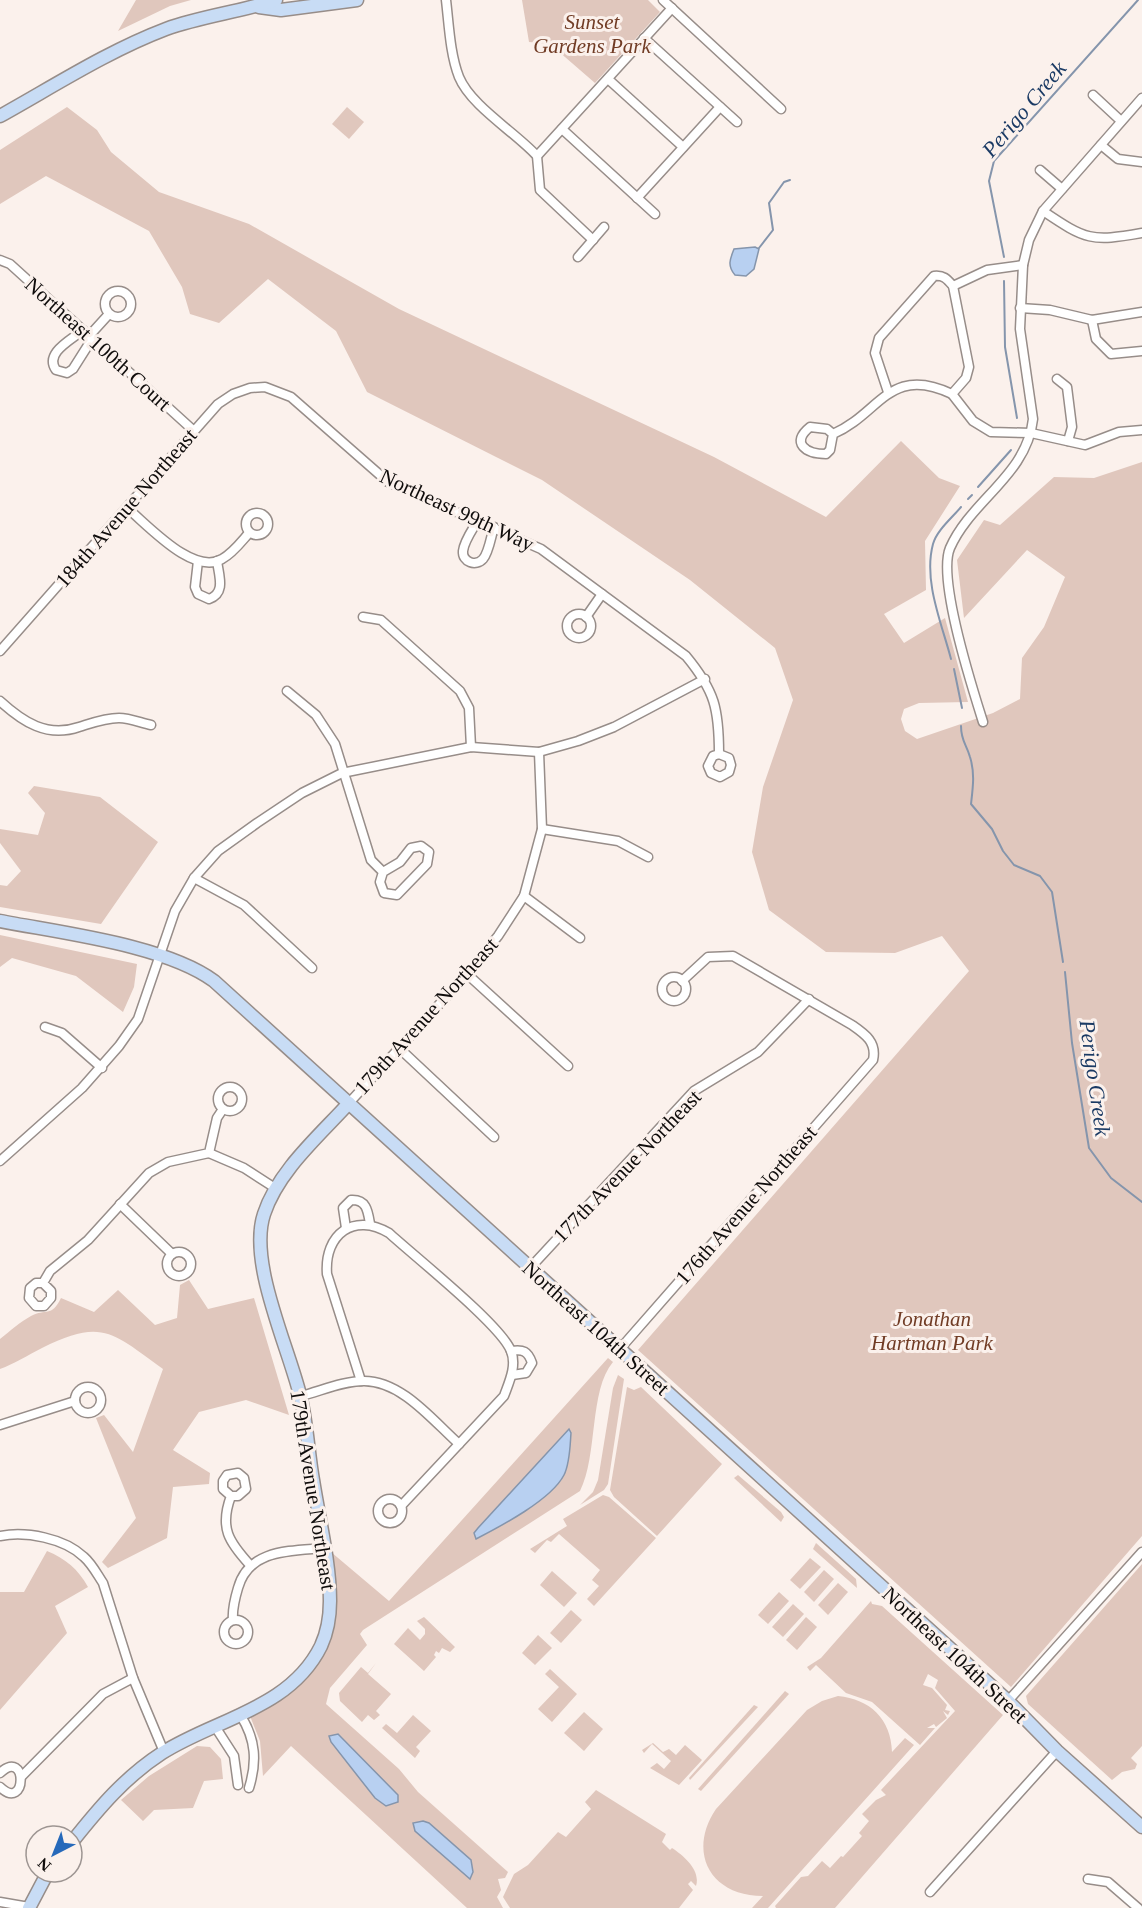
<svg xmlns="http://www.w3.org/2000/svg" width="1142" height="1908" viewBox="0 0 1142 1908" font-family="Georgia,serif">
<style>
.green{fill:#e0c7bd}
.water{fill:#b8d0f1;stroke:#8595ac;stroke-width:1.5}
.lines{fill:none;stroke-linecap:round;stroke-linejoin:round}
.stream{stroke:#8595ac;stroke-width:2}
.street-casing{stroke:#978d89;stroke-width:11}
.secondary-casing{stroke:#978d89;stroke-width:15}
.street{stroke:#fff;stroke-width:8}
.secondary{stroke:#c8dcf5;stroke-width:12}
.labels{text-anchor:middle;dominant-baseline:central;stroke-width:6;stroke-linejoin:round;paint-order:stroke}
.park-label{font-size:21px;font-style:italic;fill:#713c25;stroke:#fbf1ec}
.street-label{font-size:21px;fill:#0f0c0b;stroke:#fbf1ec}
.water-label{font-size:22px;font-style:italic;fill:#1a3a64;stroke:#fbf1ec}
</style>
<rect width="100%" height="100%" fill="#fbf1ec"/>
<g class="green">
<path d="M136,0H191L170,6L118,31Z"/>
<path d="M522,0H648L660,12L595,83L550,44L529,42Z"/>
<path d="M67,107L97,130L111,152L159,192L249,224L399,309L714,457L826,517L901,441L939,478L960,486L925,541L926,590L884,614L904,643L945,618L968,702L919,703L904,709L901,719L905,731L917,739L993,713L1020,699L1022,658L1044,627L1065,577L1027,550L964,618L957,560L984,520L1000,525L1054,477L1094,478L1142,462V1536L1011,1687L638,1350L969,971L942,936L895,953L826,952L769,910L752,852L763,787L793,700L775,648L690,580L542,480L367,392L336,331L268,279L219,323L190,314L182,287L149,231L46,176L0,204V150Z"/>
<path d="M347,107L364,122L349,139L332,124Z"/>
<path d="M34,786L100,797L158,842L101,924L0,907V885L7,886L21,871L0,843V829L38,835L45,813L28,793Z"/>
<path d="M0,935L137,964L134,987L123,1012L76,976L12,958L0,967Z"/>
<path d="M189,1280L208,1309L254,1298L289,1415L246,1400L199,1412L173,1450L210,1473L209,1484L173,1487L167,1538L108,1568L102,1562L136,1518L96,1418L104,1415L133,1452L163,1369C112,1332 102,1318 42,1348C28,1355 14,1364 0,1369V1339C10,1331 20,1322 31,1316C46,1308 51,1318 61,1298L94,1312L118,1290L155,1325L177,1318L180,1285Z"/>
<path d="M608,1358L613,1362C589,1390 598,1456 580,1491L363,1630L360,1634L367,1645L330,1688L326,1704L399,1769L418,1792L508,1872L505,1878L498,1879L501,1890L497,1897L503,1908H467L291,1746L263,1776L260,1741L250,1716L286,1696L314,1666L329,1638L331,1552L389,1601Z"/>
<path d="M618,1375L624,1379L608,1484L604,1490L580,1505L593,1492L598,1480L613,1388Z"/>
<path d="M627,1387L634,1390L641,1387L722,1464L657,1536L614,1497L610,1490Z"/>
<path d="M738,1475L781,1512L784,1517L781,1522L734,1478Z"/>
<path d="M603,1495L609,1497L656,1538L594,1606L587,1599L599,1586L592,1580L600,1570L559,1534L551,1542L547,1540L535,1553L530,1549L567,1526L563,1519Z"/>
<path d="M816,1543L856,1579L857,1588L813,1549Z"/>
<path d="M47,1551C66,1559 78,1569 88,1587L55,1606L67,1633L0,1710V1592H24Z"/>
<path d="M810,1558L821,1567L800,1589L790,1580Z"/>
<path d="M1142,1564V1746L1131,1758L1137,1764L1135,1769L1122,1772L1112,1780L1028,1704L1026,1696Z"/>
<path d="M824,1570L834,1579L814,1602L804,1592Z"/>
<path d="M552,1571L577,1593L564,1607L540,1585Z"/>
<path d="M838,1583L848,1592L828,1615L818,1605Z"/>
<path d="M779,1592L789,1601L768,1624L758,1615Z"/>
<path d="M871,1601L872,1604L882,1606L1003,1715L835,1908H776L775,1906L801,1877L808,1876L822,1861L830,1868L841,1856L843,1857L862,1836L859,1833L869,1821L862,1814L876,1800L886,1795L881,1790L955,1711L935,1688L938,1680L928,1674L923,1685L932,1688L947,1705L945,1710L950,1711L948,1715L943,1711L947,1718L936,1727L934,1724L927,1728H935L920,1745L872,1702L846,1693L816,1665L810,1671L807,1667L821,1658Z"/>
<path d="M793,1604L804,1614L783,1637L772,1627Z"/>
<path d="M571,1610L582,1620L561,1643L550,1633Z"/>
<path d="M424,1617L455,1647L450,1652L442,1648L439,1653L436,1651L434,1655L436,1657L424,1671L394,1644L408,1628L420,1640L425,1634V1629L417,1621Z"/>
<path d="M806,1617L817,1627L797,1650L786,1640Z"/>
<path d="M538,1635L552,1648L535,1665L522,1653Z"/>
<path d="M376,1663L368,1674L391,1694L376,1711L380,1715L374,1720L368,1715L362,1722L340,1701L339,1693L361,1667L368,1673Z"/>
<path d="M550,1669L577,1694L552,1722L538,1709L559,1687L545,1674Z"/>
<path d="M785,1691L789,1694L701,1791L698,1789Z"/>
<path d="M838,1696C870,1699 891,1719 892,1752L905,1738L914,1745L768,1908H752L763,1896C710,1896 687,1852 716,1809L807,1710L822,1701Z"/>
<path d="M754,1705L758,1707L690,1780L689,1778Z"/>
<path d="M584,1712L603,1729L584,1751L564,1733Z"/>
<path d="M413,1715L431,1731L416,1747L420,1751L415,1758L382,1728L386,1724L397,1733Z"/>
<path d="M653,1743L663,1752L669,1749L676,1755L685,1745L702,1760L679,1785L650,1768L657,1763L664,1769L671,1761L652,1744L644,1753L642,1750Z"/>
<path d="M197,1746L210,1747L221,1759L223,1779L204,1781L193,1808L154,1810L143,1821L121,1800L149,1776Z"/>
<path d="M596,1790L666,1834L662,1842L670,1850L672,1848C684,1856 701,1870 696,1886L691,1881L688,1884L693,1890L679,1908H510L503,1897L514,1874L528,1865L558,1832L566,1837L591,1809L585,1802Z"/>
</g>
<g class="water">
<path d="M755,247L759,249L754,269L746,276L735,275C727,266 730,259 734,249Z"/>
<path d="M569,1429L571,1433C570,1446 570,1463 564,1475C551,1500 501,1526 476,1539L474,1533L478,1528Z"/>
<path d="M338,1734L398,1795V1802L386,1806L375,1798L331,1742L329,1736Z"/>
<path d="M423,1821L429,1823L471,1860L473,1872L470,1879L415,1831L413,1823Z"/>
</g>
<g class="lines">
<g class="stream">
<path d="M759,248L773,230L769,203L784,182L790,180"/>
<path d="M1004,257L989,181L994,161L1138,0"/>
<path d="M1004,281L1005,347L1017,418"/>
<path d="M978,487L1011,450"/>
<path d="M968,499L972,495"/>
<path d="M951,659C942,624 923,581 933,544C937,530 952,518 961,507"/>
<path d="M954,669L962,708"/>
<path d="M961,726C961,741 966,743 970,757C975,773 973,787 971,804L992,829L1003,851L1014,865L1040,876L1052,892L1063,962"/>
<path d="M1065,972L1072,1043L1089,1148L1111,1178L1142,1202"/>
</g>
<g class="street-casing">
<g id="street">
<path d="M446,0C449,25 450,54 459,77C471,106 515,132 537,156L540,190L593,240"/>
<path d="M663,0L781,109"/>
<path d="M644,38L737,122"/>
<path d="M608,79L683,147"/>
<path d="M1093,95L1121,121"/>
<path d="M562,129L655,214"/>
<path d="M1101,145L1118,159L1142,162"/>
<path d="M537,156L672,8"/>
<path d="M1040,170L1062,189"/>
<path d="M637,198L720,107"/>
<path d="M1043,211C1086,240 1091,242 1142,233"/>
<path d="M578,257L604,227"/>
<path d="M0,260L10,264L194,431"/>
<path d="M953,286L987,270L1023,265"/>
<circle cx="118" cy="304" r="13"/>
<path d="M1020,308L1050,310L1092,320L1142,312"/>
<path d="M1092,320L1096,339L1111,354L1142,351"/>
<path d="M83,330C71,340 44,353 56,370L67,373L73,369L92,339"/>
<path d="M89,336L109,314"/>
<path d="M1057,379L1067,387L1072,427L1068,441"/>
<path d="M888,392L875,353L879,338L934,276C944,275 947,279 953,286L969,367L966,378L952,394L973,421L991,432L1031,433L1085,445L1119,432L1142,430"/>
<path d="M833,434L830,450L826,454C806,454 790,443 810,427L827,429L833,434C880,414 889,364 952,394"/>
<path d="M127,508C148,525 193,576 222,559C233,553 241,542 249,533"/>
<circle cx="257" cy="524" r="11"/>
<path d="M478,520C473,529 464,541 463,551C462,562 476,567 483,559C489,552 491,536 494,527"/>
<path d="M198,561L195,587L198,594L209,599C226,593 219,576 217,561"/>
<circle cx="579" cy="626" r="12"/>
<path d="M363,617L381,620L460,691L469,708L471,747"/>
<path d="M586,617L602,594"/>
<path d="M0,651L218,404L233,394L250,388L265,387L291,397L388,482L541,549L686,656C715,691 719,709 719,754L713,756L708,766L711,773L720,777L729,772L731,765L729,758L719,754"/>
<path d="M287,691L316,715L335,744L371,860L383,872L380,882L384,893L397,895L427,864L429,852L421,846L411,848L400,862L383,872"/>
<path d="M0,701C23,722 47,738 79,727C92,723 105,718 119,718C130,718 141,723 151,725"/>
<path d="M983,722C972,687 937,579 950,548C971,500 1027,475 1033,419L1020,329L1023,265L1029,240L1043,211L1142,98"/>
<path d="M542,829L618,841L648,857"/>
<path d="M194,878L244,905L312,968"/>
<path d="M524,896L580,938"/>
<path d="M467,974L568,1066"/>
<circle cx="674" cy="989" r="12"/>
<path d="M45,1027L62,1033L102,1068"/>
<path d="M399,1048L494,1137"/>
<circle cx="230" cy="1099" r="12"/>
<path d="M349,1103L467,974L498,936L524,896L542,829L539,752"/>
<path d="M209,1153L244,1168L275,1188"/>
<path d="M0,1161L82,1088L119,1046L138,1019L175,911L194,878L218,851L257,823L302,793L342,773L471,747L539,752L578,741L614,727L705,679"/>
<path d="M120,1204L172,1254"/>
<path d="M346,1228L343,1208L351,1200C367,1199 368,1212 370,1224"/>
<circle cx="179" cy="1264" r="12"/>
<path d="M530,1268L694,1091L758,1052L809,999"/>
<path d="M43,1283L51,1291V1298L44,1306H36L29,1298L30,1288L36,1283H43L50,1271L88,1240L149,1173L168,1162L209,1153L217,1118L223,1109"/>
<path d="M619,1350L873,1060C877,1042 865,1034 852,1025L733,956L708,957L682,981"/>
<path d="M511,1351C523,1349 528,1351 532,1363L526,1373L512,1375"/>
<path d="M361,1381L327,1274C324,1234 354,1212 389,1233C414,1256 501,1325 511,1351C517,1366 509,1382 504,1396L401,1506"/>
<circle cx="88" cy="1400" r="13"/>
<path d="M301,1396C321,1391 343,1381 364,1381C402,1381 433,1421 459,1444"/>
<path d="M0,1425L75,1401"/>
<path d="M231,1496L223,1489V1481L227,1475L238,1473L244,1478L246,1489L238,1496H231C219,1528 229,1542 250,1565"/>
<circle cx="390" cy="1511" r="12"/>
<path d="M0,1536C26,1531 64,1538 84,1557C92,1564 97,1574 103,1583L133,1678L164,1752"/>
<path d="M233,1620C232,1609 235,1598 238,1588C249,1549 290,1551 324,1548"/>
<circle cx="236" cy="1632" r="12"/>
<path d="M1008,1701L1142,1552"/>
<path d="M241,1716C256,1740 257,1762 249,1788"/>
<path d="M216,1728L234,1756L238,1785"/>
<path d="M0,1773C28,1747 27,1813 0,1787"/>
<path d="M22,1776L103,1694L133,1678"/>
<path d="M1088,1879L1108,1882L1138,1908"/>
<path d="M930,1892L1057,1751"/>
<path d="M0,1902L29,1907"/>
</g>
</g>
<g class="secondary-casing">
<g id="secondary">
<path d="M259,7L281,10L357,0"/>
<path d="M0,116C54,86 108,51 166,29C202,16 240,12 276,0"/>
<path d="M0,921C61,933 165,945 214,981L1008,1701L1057,1751L1142,1827"/>
<path d="M72,1842C99,1808 125,1777 162,1753C215,1719 290,1709 321,1646C327,1633 330,1616 330,1601C330,1562 319,1519 313,1480C308,1452 307,1422 300,1395C288,1346 248,1262 264,1214C278,1171 319,1136 349,1103"/>
<path d="M29,1908L48,1872"/>
</g>
</g>
<use href="#street" class="street"/>
<use href="#secondary" class="secondary"/>
</g>
<g class="labels">
<g class="park-label">
<text x="592" y="22">Sunset<tspan x="592" dy="24">Gardens Park</tspan></text>
<text x="932" y="1319">Jonathan<tspan x="932" dy="24">Hartman Park</tspan></text>
</g>
<g class="street-label">
<text transform="translate(98 344) rotate(42)">Northeast 100th Court</text>
<text transform="translate(126 508) rotate(-49)">184th Avenue Northeast</text>
<text transform="translate(457 510) rotate(25)">Northeast 99th Way</text>
<text transform="translate(426 1016) rotate(-48)">179th Avenue Northeast</text>
<text transform="translate(627 1166) rotate(-46)">177th Avenue Northeast</text>
<text transform="translate(746 1205) rotate(-49)">176th Avenue Northeast</text>
<text transform="translate(596 1328) rotate(42)">Northeast 104th Street</text>
<text transform="translate(313 1490) rotate(81)">179th Avenue Northeast</text>
<text transform="translate(955 1655) rotate(43)">Northeast 104th Street</text>
</g>
<g class="water-label">
<text transform="translate(1024 109) rotate(-50)">Perigo Creek</text>
<text transform="translate(1095 1078) rotate(82)">Perigo Creek</text>
</g>
</g>
<g transform="translate(54 1854) rotate(222)"><circle r="28" fill="#fbf1ec" stroke="#9d9592" stroke-width="1.5"/>
<path d="M0-4.5L10 22L0 15L-10 22Z" fill="#2669ba"/>
<text y="-9" font-size="16" font-weight="bold" text-anchor="middle" fill="#0f0c0b">N</text>
</g>
</svg>
